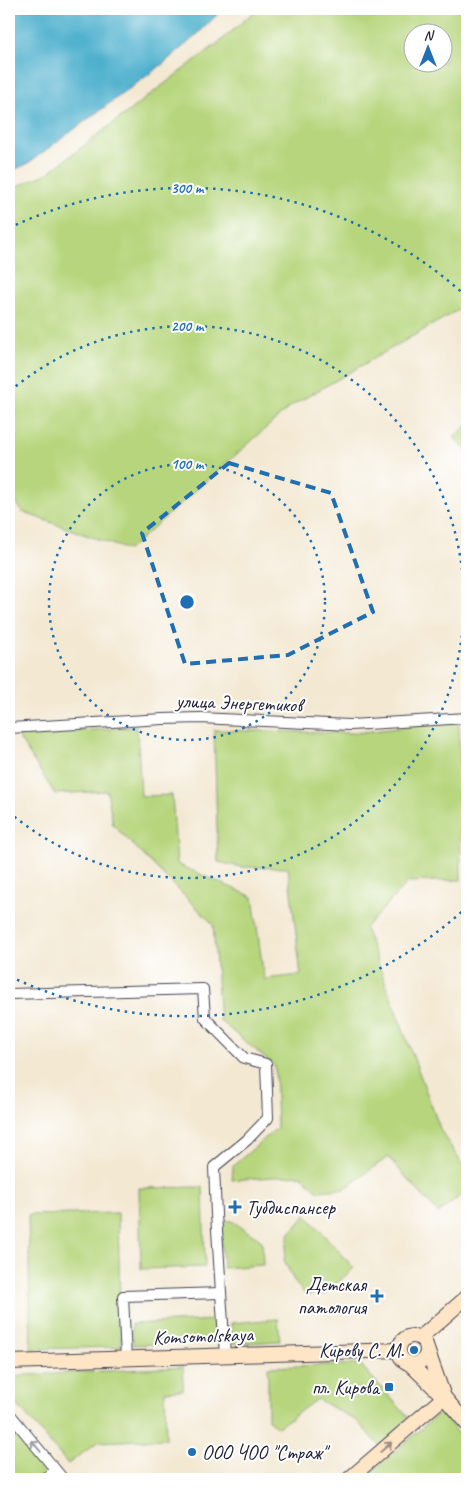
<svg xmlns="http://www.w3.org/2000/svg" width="476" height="1488" viewBox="0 0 476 1488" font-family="Caveat,sans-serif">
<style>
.green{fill:#b6d57c;stroke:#6c7c5c;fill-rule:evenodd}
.water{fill:#4eb0cd;stroke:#386984}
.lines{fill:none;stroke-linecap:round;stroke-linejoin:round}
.street-casing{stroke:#414052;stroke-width:12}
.secondary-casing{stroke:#414052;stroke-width:16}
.street{stroke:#fff;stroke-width:10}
.secondary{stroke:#fee5c5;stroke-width:14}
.oneway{stroke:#9c9ca7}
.oneway2{stroke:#9b8d87}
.marked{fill:none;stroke:#1f6fb2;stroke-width:4;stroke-dasharray:10 6;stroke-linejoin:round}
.ring{fill:none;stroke:#1f6fb2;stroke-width:2.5;stroke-dasharray:2.5 5}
.poi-dot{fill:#1f6fb2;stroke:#fff;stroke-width:2}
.labels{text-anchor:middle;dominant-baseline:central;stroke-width:4;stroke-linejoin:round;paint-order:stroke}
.street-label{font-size:20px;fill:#22223b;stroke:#fff}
.poi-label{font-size:20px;fill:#22223b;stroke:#fff;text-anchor:end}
.centre{fill:#1f6fb2;stroke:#fff;stroke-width:2.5}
.ring-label{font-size:15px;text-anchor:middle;font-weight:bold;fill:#1f6fb2;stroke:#fff;stroke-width:4;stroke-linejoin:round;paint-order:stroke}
</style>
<rect width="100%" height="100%" fill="#fff"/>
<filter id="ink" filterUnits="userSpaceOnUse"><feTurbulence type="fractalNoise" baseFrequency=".02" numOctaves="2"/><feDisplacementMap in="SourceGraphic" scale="10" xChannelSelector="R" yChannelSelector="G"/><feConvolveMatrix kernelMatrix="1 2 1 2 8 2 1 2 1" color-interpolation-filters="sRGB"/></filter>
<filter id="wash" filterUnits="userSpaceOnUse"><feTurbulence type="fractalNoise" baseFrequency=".0096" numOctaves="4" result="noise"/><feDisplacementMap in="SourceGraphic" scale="20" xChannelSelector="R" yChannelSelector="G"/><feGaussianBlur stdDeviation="1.12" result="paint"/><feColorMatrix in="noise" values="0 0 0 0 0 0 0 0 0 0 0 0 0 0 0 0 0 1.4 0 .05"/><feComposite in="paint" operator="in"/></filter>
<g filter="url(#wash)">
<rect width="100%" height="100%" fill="#f3e8d2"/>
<g class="green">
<path d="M257,9H467V305L291,406L128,550L22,512L9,489V190L48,173L223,39ZM444,32V62H414V32Z"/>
<path d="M467,426V452L454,437Z"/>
<path d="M459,721L461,880L408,882L365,928L441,1131L467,1172V1191L438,1213L388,1157L344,1189L318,1191L301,1175L232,1180L233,1166L277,1128L275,1066L220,1021L213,924L113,825L107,791L55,794L17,735L137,727L141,796L172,795L177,864L253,897L264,979L301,975L288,868L241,867L218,862L214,730L354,733Z"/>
<path d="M203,1187L205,1267L141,1269L139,1188Z"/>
<path d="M118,1213L121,1347L31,1349L28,1215Z"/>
<path d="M306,1215L354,1268L325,1294L306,1295L295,1283L284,1260L289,1234Z"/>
<path d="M220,1220L232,1221L262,1241L263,1265L223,1268Z"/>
<path d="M278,1319L280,1341L233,1344L231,1323Z"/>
<path d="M216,1320L217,1342L133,1345L132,1324Z"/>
<path d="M360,1364L409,1418L380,1446L357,1421L317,1399L278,1427L268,1420V1367Z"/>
<path d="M183,1367V1390L165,1391L166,1439L98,1442L68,1464L9,1395V1376Z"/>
<path d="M440,1412L467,1443V1479H428L426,1478L424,1479H370L367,1476Z"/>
<path d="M9,1425L49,1473L42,1479H9Z"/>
</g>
<path class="water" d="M9,9H223L198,34L163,64L27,164L9,172Z"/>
</g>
<g filter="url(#ink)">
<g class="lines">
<g class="street-casing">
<g id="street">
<path d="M9,728L163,719L200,718L350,725L467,718"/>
<path d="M9,994L203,989L205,1018L244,1058L266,1064L268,1118L247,1140L214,1167L216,1214L225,1355"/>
<path d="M126,1359L123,1296L221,1293"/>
<path d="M9,1413L63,1479"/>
<path d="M45,1479L55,1470"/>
</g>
</g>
<g class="secondary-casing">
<g id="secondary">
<circle cx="413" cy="1350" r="14"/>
<path d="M420,1338L467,1297"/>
<path d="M427,1349L443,1394"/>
<path d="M9,1362L399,1350"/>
<path d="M409,1363L444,1397L467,1424"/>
<path d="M349,1479L444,1397"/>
</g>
</g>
<use href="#street" class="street"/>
<use href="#secondary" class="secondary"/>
</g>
<defs><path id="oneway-shaft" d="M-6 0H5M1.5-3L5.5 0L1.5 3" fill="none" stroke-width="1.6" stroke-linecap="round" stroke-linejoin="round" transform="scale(1.25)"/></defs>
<use class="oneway" href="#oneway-shaft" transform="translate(36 1446) rotate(-129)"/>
<use class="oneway2" href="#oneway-shaft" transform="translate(386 1447) rotate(-41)"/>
</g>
<path class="marked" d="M229,463L331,493L373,612L288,655L185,664L142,533Z"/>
<g class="ring">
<circle cx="187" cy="602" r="138"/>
<path d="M10 391A276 276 0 1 1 10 813"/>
<path d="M467 907A414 414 0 0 1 9 976M9 228A414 414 0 0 1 467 297"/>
</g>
<g class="poi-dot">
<path d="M232.5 1199.5h5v5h5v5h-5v5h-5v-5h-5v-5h5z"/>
<path d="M374.5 1288.5h5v5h5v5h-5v5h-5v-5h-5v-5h5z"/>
<circle cx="414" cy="1350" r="5"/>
<rect x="384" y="1382" width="10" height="10" rx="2.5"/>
<circle cx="192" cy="1452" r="5"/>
</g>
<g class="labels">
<g class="street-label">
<text transform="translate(239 703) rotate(2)">улица Энергетиков</text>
<text transform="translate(203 1336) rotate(-2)">Komsomolskaya</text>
</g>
<g class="poi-label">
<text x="246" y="1207" text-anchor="start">Тубдиспансер</text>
<text x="366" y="1284">Детская<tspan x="366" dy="23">патология</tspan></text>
<text x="404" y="1350">Кирову С. М.</text>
<text x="379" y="1387">пл. Кирова</text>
<text x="202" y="1452" text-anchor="start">ООО ЧОО "Страж"</text>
</g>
</g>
<circle cx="187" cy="602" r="8" class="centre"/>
<g class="ring-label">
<text x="187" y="193">300 m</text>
<text x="187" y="331">200 m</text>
<text x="187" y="469">100 m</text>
</g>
<rect width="476" height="1488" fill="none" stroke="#fff" stroke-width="30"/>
<g transform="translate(428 48)"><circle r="24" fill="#ffffff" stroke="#a7a7b1"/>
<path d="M0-4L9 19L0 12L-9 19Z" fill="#1f6fb2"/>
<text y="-8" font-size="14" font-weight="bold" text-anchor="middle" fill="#22223b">N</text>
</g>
</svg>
